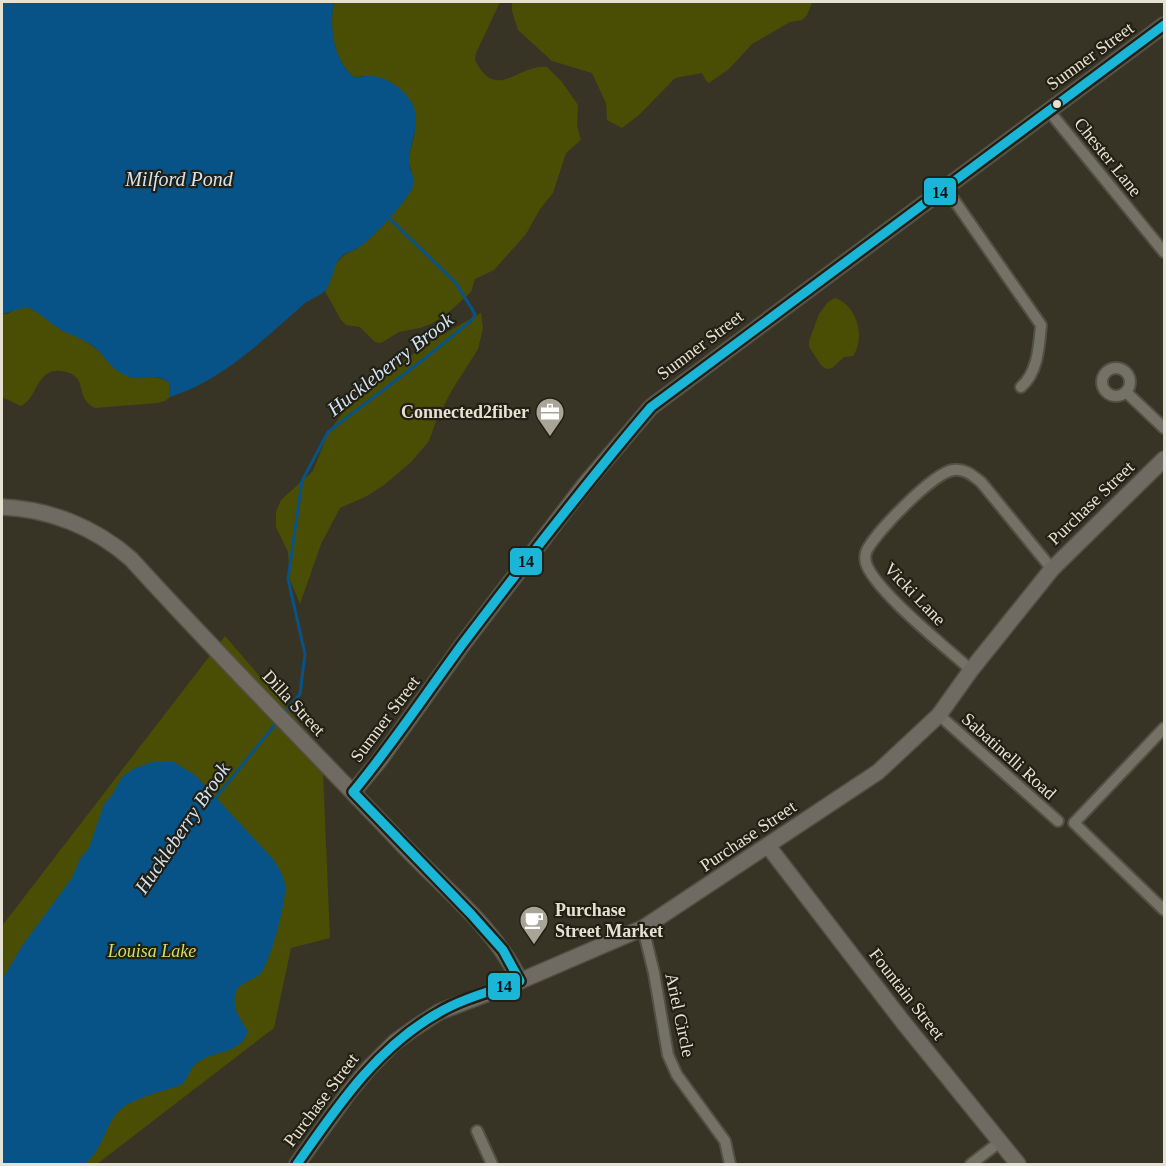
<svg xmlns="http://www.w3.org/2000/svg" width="1166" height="1166" viewBox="0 0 1166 1166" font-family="'Times New Roman',serif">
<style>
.green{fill:#4a4e05}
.water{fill:#075287}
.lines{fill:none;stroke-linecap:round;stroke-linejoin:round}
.stream{stroke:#075287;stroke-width:3}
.street-casing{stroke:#524f43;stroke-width:14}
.secondary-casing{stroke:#524f43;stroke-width:18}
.street{stroke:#747267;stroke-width:10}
.secondary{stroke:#706b62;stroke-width:15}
.bus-1-casing{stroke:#221f14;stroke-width:14}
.bus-1{stroke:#1ab6d8;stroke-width:9}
.bus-dot{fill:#e6e2d3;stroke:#221f14;stroke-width:2}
.labels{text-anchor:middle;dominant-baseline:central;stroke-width:4.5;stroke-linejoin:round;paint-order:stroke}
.street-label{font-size:18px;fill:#e6e2d3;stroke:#221f14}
.poi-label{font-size:18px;font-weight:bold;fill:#e6e2d3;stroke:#221f14;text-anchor:end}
.park-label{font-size:18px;font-style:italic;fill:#d2df60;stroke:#221f14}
.water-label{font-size:20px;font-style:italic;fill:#d2e3f4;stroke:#221f14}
.line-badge{stroke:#221f14;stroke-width:2}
.pale-badge-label{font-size:16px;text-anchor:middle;font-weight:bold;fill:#111}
</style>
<rect width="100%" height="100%" fill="#373426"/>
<g class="green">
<path d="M334,2H500L476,53L475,60C496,103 518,64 547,67L562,82L578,105L577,126L581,140L566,153L553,193L540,209L526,234L494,270L475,279L471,292L450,311L433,323L420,328L399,332L381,343L375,342L360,327L346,325L341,320L325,291C334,269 334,257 357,249L412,173L408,160L415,132L367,76L354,77C333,60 329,26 334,2Z"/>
<path d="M512,2H811L812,3L807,15L802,20L790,22L752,44L729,69L709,83L706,81L702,73L675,78L640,114L622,128L607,120L606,103L592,73L552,61L518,30L512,11Z"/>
<path d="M835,298C857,305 866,338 853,356L844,357L832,368L826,369L821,365L809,347V341L819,314L828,302Z"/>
<path d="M20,307H27L40,313L62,330L81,338L136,378C147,377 160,375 169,383L170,397L165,401L158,403L95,408C73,398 91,375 61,371C36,368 38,398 21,406L2,397V314H7Z"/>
<path d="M481,313L483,328L478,349L452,390L436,421L429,441L411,462L384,485L367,496L340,508L321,544L300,604L290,580L288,552L276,527V512L281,500L313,471L328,433L345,410L369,385L433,340Z"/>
<path d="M225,636L322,749L330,938L291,948L274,1028L97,1164H2V926Z"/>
</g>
<g class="water">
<path d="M2,2H334C329,26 333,60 354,77C360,78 366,75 372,76C392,78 418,98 416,121C416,134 409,147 409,161C408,170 417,178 413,187C408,200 371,241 358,248C353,251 347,252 342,256C332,265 333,284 324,292C318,297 310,299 304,304C264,339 222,381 170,397L169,383C157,371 139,383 125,375C108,367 107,357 94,347C84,339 73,336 61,330C49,323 41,313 27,307L2,314Z"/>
<path d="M172,761L195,775L273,859C278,867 283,874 285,884C288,897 270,963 261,973C254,981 239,982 236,992C231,1007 240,1019 248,1031C242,1054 215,1050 198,1062C189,1068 189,1079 181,1085C164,1091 129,1099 117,1113C104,1129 103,1149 85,1164H2V980L22,946L72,878L80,859L89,848L104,804L112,795L122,777L133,769L152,762Z"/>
</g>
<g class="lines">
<g class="stream">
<path d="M284,714L300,694L305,654L288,579L302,481L328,432L424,359L471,321L475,315L472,309L455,282L388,217"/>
<path d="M214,800L278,721"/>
</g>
<g class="street-casing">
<g id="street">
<path d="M1049,111L1164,252"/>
<path d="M945,187L1041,325C1039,347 1038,372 1021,387"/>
<circle cx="1116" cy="382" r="14"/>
<path d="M1126,392L1164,428"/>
<path d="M971,670C948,649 874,590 866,563C865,559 865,554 867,550C877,531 933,473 953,470C965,468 973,476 981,482L1052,569"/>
<path d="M939,715L1058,821"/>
<path d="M1164,728L1074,823L1164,910"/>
<path d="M643,928L654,973L668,1055L677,1075L725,1141L730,1164"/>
<path d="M477,1131L492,1164"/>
<path d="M971,1164L1001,1141"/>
</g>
</g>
<g class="secondary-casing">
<g id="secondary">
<path d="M2,507C49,509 95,527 131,559C219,656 311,748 401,843C442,887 494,926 520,981"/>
<path d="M353,792L379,761L463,644L586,483L651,407L1164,25"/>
<path d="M768,846L903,1022L1018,1164"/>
<path d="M297,1164L349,1092L369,1068L395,1042L413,1029L439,1012L520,981L643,928L878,772L939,715L971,670L1052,569L1164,459"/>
</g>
</g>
<use href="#street" class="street"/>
<use href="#secondary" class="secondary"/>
<g class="bus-1-casing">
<path id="bus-1" d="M297,1164C337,1107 376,1048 438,1013C463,998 493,991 520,981L503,950L471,914L353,792C393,744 427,692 464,642C525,562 586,483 651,407L1164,25"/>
</g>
<use href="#bus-1" class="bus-1"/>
</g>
<defs>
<g id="office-pin" transform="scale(1.5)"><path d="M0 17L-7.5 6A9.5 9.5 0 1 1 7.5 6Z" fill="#a9a596" stroke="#221f14"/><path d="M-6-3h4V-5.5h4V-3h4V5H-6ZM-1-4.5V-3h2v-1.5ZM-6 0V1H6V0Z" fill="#fff"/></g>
<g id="cafe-pin" transform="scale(1.5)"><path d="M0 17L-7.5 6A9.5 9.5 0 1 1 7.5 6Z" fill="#a9a596" stroke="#221f14"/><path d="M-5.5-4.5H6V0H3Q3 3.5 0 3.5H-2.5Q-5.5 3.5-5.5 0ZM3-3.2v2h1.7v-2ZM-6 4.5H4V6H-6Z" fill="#fff"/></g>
</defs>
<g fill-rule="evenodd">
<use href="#office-pin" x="550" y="412"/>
<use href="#cafe-pin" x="534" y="920"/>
</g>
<circle class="bus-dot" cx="1057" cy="104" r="5"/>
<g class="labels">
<g class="street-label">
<text transform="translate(1090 56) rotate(-36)">Sumner Street</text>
<text transform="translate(1108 157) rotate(51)">Chester Lane</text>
<text transform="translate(700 345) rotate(-37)">Sumner Street</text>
<text transform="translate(1091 503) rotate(-44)">Purchase Street</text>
<text transform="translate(915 594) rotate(46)">Vicki Lane</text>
<text transform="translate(294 703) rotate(47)">Dilla Street</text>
<text transform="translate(385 719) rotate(-53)">Sumner Street</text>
<text transform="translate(1009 756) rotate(42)">Sabatinelli Road</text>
<text transform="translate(748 836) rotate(-34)">Purchase Street</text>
<text transform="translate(907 994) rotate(52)">Fountain Street</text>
<text transform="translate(680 1015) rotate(78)">Ariel Circle</text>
<text transform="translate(321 1100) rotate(-53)">Purchase Street</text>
</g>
<g class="poi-label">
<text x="529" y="412">Connected2fiber</text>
<text x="555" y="910" text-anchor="start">Purchase<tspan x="555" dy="21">Street Market</tspan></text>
</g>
<g class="park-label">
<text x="152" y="951">Louisa Lake</text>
</g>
<g class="water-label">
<text x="179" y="179">Milford Pond</text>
<text transform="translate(390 364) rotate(-38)">Huckleberry Brook</text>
<text transform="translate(182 828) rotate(-56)">Huckleberry Brook</text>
</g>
</g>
<g class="line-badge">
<rect x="923" y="177" width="34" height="29" rx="6" fill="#1ab6d8"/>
<rect x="509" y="547" width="34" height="29" rx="6" fill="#1ab6d8"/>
<rect x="487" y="972" width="34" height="29" rx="6" fill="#1ab6d8"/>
</g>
<g class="pale-badge-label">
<text x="940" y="198">14</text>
<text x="526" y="567">14</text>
<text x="504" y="992">14</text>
</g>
<rect width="1166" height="1166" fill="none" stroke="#e6e2d3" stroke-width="6"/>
</svg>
